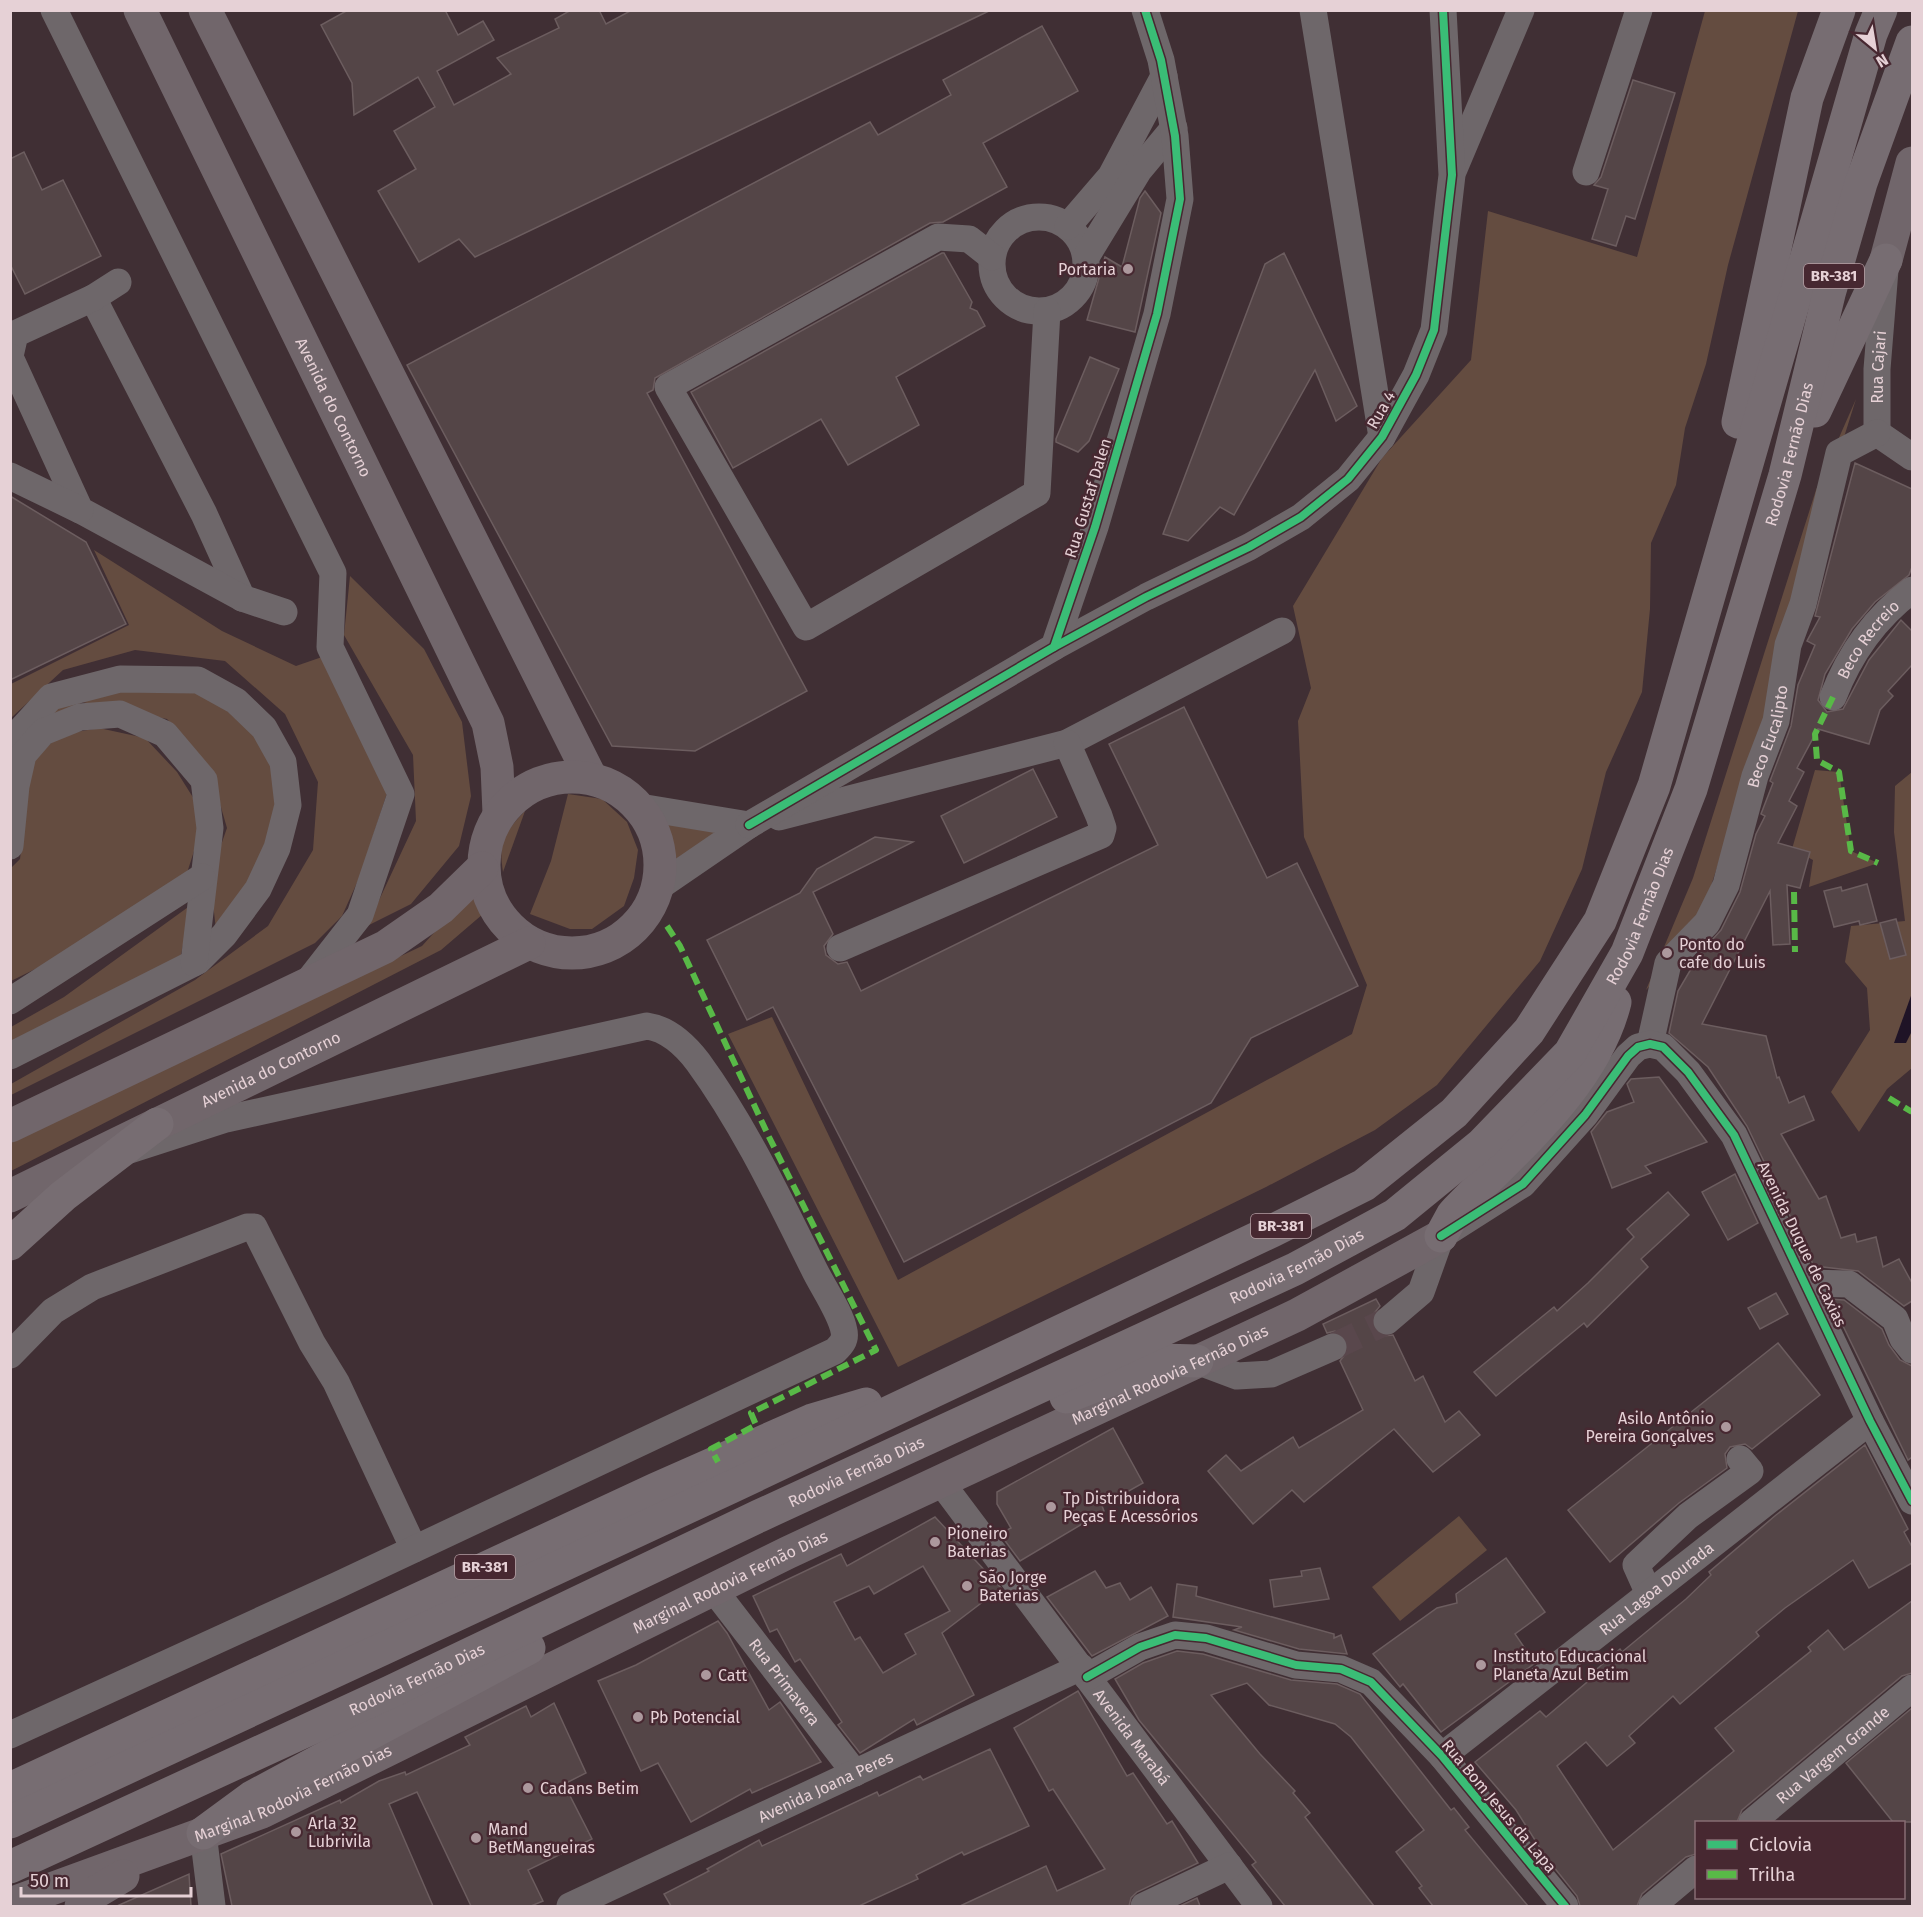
<svg xmlns="http://www.w3.org/2000/svg" width="1923" height="1917" viewBox="0 0 1923 1917" font-family="'Fira Sans',sans-serif">
<style>
.green{fill:#644c40}
.water{fill:#1f1326}
.building{fill:#544547;stroke:#6c5d5f;stroke-width:1.5;fill-rule:evenodd}
.lines{fill:none;stroke-linecap:round;stroke-linejoin:round}
.minor-tunnel{stroke:#59474c;stroke-width:27;stroke-dasharray:27 14;stroke-linecap:butt}
.minor{stroke:#6e676a;stroke-width:27}
.major{stroke:#71666b;stroke-width:33}
.highway{stroke:#776d72;stroke-width:33}
.quiet{stroke:#58b947;stroke-width:6;stroke-dasharray:12 6;stroke-linecap:butt}
.cycleway-casing{stroke:#472831;stroke-width:11}
.cycleway{stroke:#3abd76;stroke-width:8}
.poi-dot{fill:#ac989d;stroke:#472831;stroke-width:2}
.labels{text-anchor:middle;dominant-baseline:central;stroke-width:5;stroke-linejoin:round;paint-order:stroke}
.shield{fill:#472831;stroke:#b69ea4;stroke-width:1.5}
.shield-label{font-size:15px;font-weight:bold;fill:#e6d1d6}
.poi-label{font-size:16px;fill:#e6d1d6;stroke:#472831;text-anchor:start}
.street-label{font-size:16px;fill:#e6d1d6;stroke:#472831}
</style>
<rect width="100%" height="100%" fill="#402f34"/>
<g class="green">
<path d="M1705,11H1798L1728,265L1706,364L1685,428L1676,485L1651,543L1650,609L1642,692L1606,772L1582,869L1540,961L1437,1085L1375,1130L1266,1187L898,1367L728,1034L772,1017L898,1280L1352,1034L1367,985L1304,837L1298,721L1311,688L1293,606L1382,458L1471,360L1488,211L1637,257Z"/>
<path d="M1856,399L1839,453L1788,645L1712,883L1702,927L1646,990L1693,878L1816,490Z"/>
<path d="M94,550L222,631L296,666L322,657L389,787L360,876L342,916L315,943L11,1095V1084L195,980L268,926L313,850L318,782L285,714L225,661L135,650L63,670L11,718V684L129,625Z"/>
<path d="M350,576L424,649L462,722L471,796L459,846L411,904L367,926L416,821L413,755L344,635Z"/>
<path d="M186,681L238,716L275,756L279,811L248,889L216,930L210,876L227,828L209,766L167,719L82,702L11,756L50,712L87,692Z"/>
<path d="M99,728L145,738L177,772L194,799L201,829L187,873L122,926L11,981L10,869L20,859L31,763L59,735Z"/>
<path d="M1815,770L1839,772L1851,851L1878,863L1809,887L1813,860L1792,849Z"/>
<path d="M1912,772V1068L1887,1089L1859,1132L1831,1092L1870,1030L1867,988L1845,962L1851,926L1905,921L1894,832L1895,786Z"/>
<path d="M568,794L602,799L627,822L638,850L634,878L624,906L592,929H570L530,914L551,861Z"/>
<path d="M525,811L503,872C498,841 504,833 525,811Z"/>
<path d="M655,822L720,828L675,866Z"/>
<path d="M470,893L483,914L441,950L11,1171L10,1141L422,946Z"/>
<path d="M191,905L179,965L11,1048V1027L64,997Z"/>
<path d="M1459,1516L1487,1550L1400,1621L1372,1587Z"/>
</g>
<path class="water" d="M1912,993V1031L1906,1043H1894Z"/>
<g class="building">
<path d="M348,10H445L458,35L483,21L494,40L437,71L454,105L511,74L497,58L559,28L555,19L571,10H599L606,24L632,10H991L475,257L459,239L419,262L378,191L416,169L394,131L435,107L418,77L354,115L352,83L321,25Z"/>
<path d="M1042,26L1078,91L983,143L1007,187L943,222L930,223L655,378L653,390L647,393L807,691L695,751L612,746L407,365L870,122L878,135L951,95L943,80Z"/>
<path d="M1633,80L1675,93L1635,219L1626,216L1616,246L1592,239L1608,189L1594,185L1601,177Z"/>
<path d="M24,152L42,190L63,180L101,256L25,294L10,264V159Z"/>
<path d="M1145,191L1161,213L1135,332L1087,320L1105,257L1122,267L1140,198Z"/>
<path d="M942,253H944L972,302L970,308L977,311L985,326L896,377L919,425L848,465L821,419L733,468L691,392Z"/>
<path d="M1284,253L1357,406L1336,421L1315,370L1234,515L1220,507L1188,541L1163,534L1265,264Z"/>
<path d="M1090,357L1119,369L1089,441L1078,452L1056,442V439Z"/>
<path d="M1855,463L1912,489V567L1909,575L1875,602L1852,629L1825,674L1818,700L1827,712L1843,709L1869,660L1901,620L1912,631V665L1888,691L1893,696L1880,710L1869,744L1818,729L1797,768L1804,772L1789,801L1797,806L1778,843L1810,852L1800,888L1787,885L1790,944L1773,945L1770,891L1702,1024L1766,1036L1777,1078L1779,1077L1789,1103L1804,1096L1814,1120L1781,1134L1819,1199L1826,1196L1841,1238L1855,1234L1857,1242L1876,1237L1883,1267L1899,1259L1912,1283V1301L1904,1306L1858,1271L1814,1266L1747,1126L1708,1067L1669,1033L1678,991L1701,952L1721,930L1740,892L1756,834L1765,816L1761,814L1773,783L1770,781L1791,726L1798,685L1815,645L1807,641L1820,617L1815,616Z"/>
<path d="M10,496L86,542L126,624L10,680Z"/>
<path d="M1184,707L1267,878L1297,863L1358,986L1251,1038L1211,1103L904,1262L773,1007L747,1020L707,940L800,893L817,869L875,837L913,842L813,892L833,934L824,946L826,955L838,964L847,962L861,991L1158,845L1109,744Z"/>
<path d="M1033,769L1057,817L964,863L941,816Z"/>
<path d="M1867,884L1877,921L1860,925L1859,921L1834,927L1824,891L1841,887L1842,891Z"/>
<path d="M1896,919L1906,955L1890,959L1880,923Z"/>
<path d="M1659,1077L1707,1142L1645,1166L1651,1173L1612,1188L1591,1132L1607,1112L1634,1102L1627,1084L1631,1079Z"/>
<path d="M1735,1174L1758,1223L1728,1240L1702,1192Z"/>
<path d="M1668,1192L1689,1215L1641,1259L1648,1267L1587,1327L1584,1323L1496,1396L1474,1372L1554,1307L1557,1311L1588,1283L1634,1237L1627,1229Z"/>
<path d="M1776,1293L1788,1314L1760,1329L1748,1308Z"/>
<path d="M1376,1299L1380,1306L1372,1316L1375,1331L1382,1336L1393,1335L1415,1381L1423,1376L1445,1422L1459,1411L1480,1435L1433,1472L1394,1429L1304,1502L1292,1490L1253,1524L1208,1471L1226,1455L1241,1471L1293,1437L1299,1448L1363,1410L1340,1361L1349,1349L1347,1340L1335,1331L1327,1333L1323,1324Z"/>
<path d="M1830,1299L1844,1300L1882,1329L1889,1345L1900,1360L1912,1366V1457L1908,1460Z"/>
<path d="M1778,1343L1820,1395L1752,1449L1745,1444L1730,1447L1725,1454L1727,1468L1679,1503L1610,1562L1568,1510Z"/>
<path d="M1113,1428L1143,1483L1102,1506L1104,1511L1020,1561L1000,1534L1011,1528L997,1504V1492Z"/>
<path d="M1865,1445L1908,1529L1904,1532L1912,1547V1563L1869,1588L1853,1560L1785,1608L1756,1632L1759,1636L1680,1704L1673,1696L1629,1736L1635,1743L1607,1766L1586,1742L1557,1766L1613,1850L1734,1751L1715,1728L1811,1651L1808,1647L1828,1630L1844,1650L1912,1601V1673L1902,1676L1742,1810L1737,1822H1696V1854L1686,1857L1642,1894L1637,1906H1580L1577,1896L1545,1856L1516,1810L1475,1762L1540,1711L1546,1717L1593,1677L1590,1675L1620,1649L1622,1652L1686,1599L1711,1575L1709,1572L1776,1515Z"/>
<path d="M935,1517L1001,1588L942,1633L974,1695L917,1725L914,1719L860,1753L838,1725L842,1722L800,1659L795,1662L777,1629L770,1632L753,1596L841,1554L847,1566ZM923,1566L950,1611L905,1634L916,1654L883,1673L860,1637L855,1640L834,1602L869,1586L874,1594Z"/>
<path d="M1506,1558L1545,1612L1515,1634L1535,1663L1441,1732L1403,1684L1400,1687L1373,1654L1437,1608L1457,1603L1456,1594Z"/>
<path d="M1320,1568L1329,1599L1274,1607L1270,1580L1302,1576L1301,1571Z"/>
<path d="M1095,1571L1106,1588L1120,1583L1130,1600L1151,1587L1168,1616L1092,1656L1047,1597Z"/>
<path d="M1177,1584L1197,1587L1196,1596L1334,1634V1638L1341,1635L1347,1654L1299,1649L1234,1630L1242,1627L1173,1617Z"/>
<path d="M718,1621L727,1633L769,1710L780,1702L821,1762L752,1793L750,1789L691,1822L658,1763L641,1771L598,1681L636,1665Z"/>
<path d="M1177,1651L1203,1654L1291,1680L1337,1684L1360,1694L1451,1810L1454,1808L1469,1827L1465,1830L1528,1906H1433L1419,1888L1422,1886L1396,1852L1424,1830L1351,1737L1335,1724L1269,1705L1247,1683L1211,1695L1260,1754L1295,1791L1293,1793L1310,1813L1305,1817L1374,1906H1285L1252,1865L1256,1862L1139,1720L1115,1679L1143,1663Z"/>
<path d="M1078,1691L1127,1776L1133,1773L1167,1824L1172,1821L1198,1863L1137,1892L1131,1898L1129,1906H960L1046,1866L1057,1891L1105,1869L1053,1789L1049,1791L1014,1728Z"/>
<path d="M554,1703L586,1773L564,1784L592,1839L528,1870L543,1901L531,1906H471L417,1792L389,1804L433,1906H232L221,1854L340,1800L341,1803L379,1781L405,1772L406,1775L470,1745L465,1737L526,1706L531,1717Z"/>
<path d="M1912,1708V1822H1893L1846,1763Z"/>
<path d="M990,1749L1029,1826L964,1855L962,1852L916,1875L918,1879L859,1906H671L664,1894L709,1871L707,1869L759,1840L762,1846L877,1792L879,1796L920,1776L923,1780Z"/>
<path d="M189,1874L191,1906H117Z"/>
<path d="M1197,1898L1200,1906H1180Z"/>
</g>
<g class="lines">
<path class="minor-tunnel" d="M1333,1347L1387,1321"/>
<g class="minor">
<path d="M54,10L333,573L330,647L401,794L360,915L306,984"/>
<path d="M1313,10L1382,437"/>
<path d="M1454,169L1521,10"/>
<path d="M1586,172L1639,10"/>
<circle cx="1039" cy="264" r="47"/>
<path d="M1068,226L1111,176L1164,76"/>
<path d="M992,257L969,239L938,237L668,387L806,627L1037,493L1047,311"/>
<path d="M1086,257L1139,170L1174,128"/>
<path d="M93,298L204,514L242,598"/>
<path d="M10,356L15,334L93,298L118,282"/>
<path d="M10,357L80,510L242,598L284,612"/>
<path id="s1" d="M1877,433V369L1885,270"/>
<path d="M1877,433L1912,457"/>
<path d="M10,476L80,510"/>
<path d="M1054,647L1146,597L1249,547L1301,517L1348,479L1382,437L1416,375L1434,330L1452,175L1443,10"/>
<path id="s2" d="M1833,697C1849,655 1876,617 1912,590"/>
<path d="M10,742L51,697L120,679L198,680L236,701L264,728L283,762L288,805L277,848L258,889L224,935L198,961L10,1056"/>
<path d="M640,807L749,825L657,888"/>
<path d="M779,817L1067,743L1282,631"/>
<path d="M749,825L1054,647L1095,527L1157,314L1180,199L1175,136L1161,60L1145,10"/>
<path d="M10,846L16,786L23,755L43,732L80,717L120,714L165,734L204,780L210,828L194,963"/>
<path d="M840,948L1101,835L1103,828L1099,816L1067,743"/>
<path d="M10,1001L202,877"/>
<path id="s3" d="M1650,1044L1668,963L1707,923L1726,885L1755,776L1776,721L1788,645L1803,604L1839,453L1877,433"/>
<path d="M1806,1283L1849,1284L1895,1319L1903,1339L1912,1350"/>
<path d="M1387,1321L1421,1292L1441,1236L1523,1184L1585,1115L1628,1056L1638,1047L1650,1044L1663,1047L1688,1072L1734,1135L1870,1421L1912,1501"/>
<path d="M10,1355L53,1311L92,1287L247,1227H254L312,1343L336,1382L414,1549"/>
<path d="M1197,1361L1237,1376L1271,1374L1333,1347"/>
<path id="s4" d="M940,1481L1259,1906"/>
<path id="s5" d="M714,1590L855,1773"/>
<path d="M1649,1594L1636,1565L1688,1516L1750,1471L1740,1459"/>
<path d="M1087,1677L1140,1647L1175,1635L1206,1638L1296,1665L1341,1669L1371,1682L1442,1756L1565,1906"/>
<path d="M10,1735L338,1585L835,1351C841,1345 846,1340 844,1331C841,1313 822,1286 814,1269C779,1199 744,1125 698,1062C685,1045 667,1029 647,1026L226,1119L130,1150"/>
<path id="s6" d="M1442,1756L1870,1421"/>
<path id="s7" d="M1752,1822L1912,1688"/>
<path d="M203,1833L212,1906"/>
<path id="s8" d="M570,1906L1081,1667"/>
<path d="M1144,1906L1229,1866"/>
<path d="M1652,1906L1696,1869"/>
</g>
<g class="major">
<path id="s9" d="M140,10L488,723L497,767L499,813"/>
<path d="M205,10L591,778"/>
<path d="M1886,260L1912,163"/>
<circle cx="572" cy="865" r="88"/>
<path d="M10,1126L385,947L441,908L482,868"/>
<path id="s10" d="M10,1196L529,943"/>
<path id="s11" d="M10,1904L262,1812L787,1553L1297,1315L1441,1236"/>
<path d="M81,1906L96,1892L123,1876"/>
</g>
<g class="highway">
<path d="M1815,411L1886,260"/>
<path d="M1738,422L1807,98L1839,10"/>
<path d="M1441,1236L1453,1214C1512,1152 1594,1087 1615,1002"/>
<path d="M10,1244L63,1196L157,1124"/>
<path d="M1066,1397L1161,1360L1197,1361"/>
<path d="M10,1789L656,1489L812,1420L866,1404"/>
<path d="M10,1822L731,1487L1272,1231L1364,1185L1454,1113L1529,1031L1600,921L1654,786L1871,34L1881,10"/>
<path d="M203,1833L252,1797L529,1648"/>
<path id="s12" d="M10,1867L390,1692L759,1516L1295,1269L1395,1215L1482,1144L1570,1053L1627,953L1691,789L1785,475L1829,294L1861,183L1912,42"/>
</g>
<g class="quiet">
<path d="M1833,697L1815,734L1817,760L1839,772L1851,851L1878,863"/>
<path d="M1794,892L1795,952"/>
<path d="M667,926L680,946L769,1137L876,1350L751,1413L756,1425L711,1449L718,1462"/>
<path d="M1889,1098L1912,1112"/>
</g>
<g class="cycleway-casing">
<g id="cycleway">
<path d="M1054,647L1146,597L1249,547L1301,517L1348,479L1382,437L1416,375L1434,330L1452,175L1443,10"/>
<path d="M749,825L1054,647L1095,527L1157,314L1180,199L1175,136L1161,60L1145,10"/>
<path d="M1441,1236L1523,1184L1585,1115L1628,1056L1638,1047L1650,1044L1663,1047L1688,1072L1734,1135L1870,1421L1912,1501"/>
<path d="M1087,1677L1140,1647L1175,1635L1206,1638L1296,1665L1341,1669L1371,1682L1442,1756L1565,1906"/>
</g>
</g>
<use href="#cycleway" class="cycleway"/>
</g>
<g class="poi-dot">
<circle cx="1128" cy="269" r="6"/>
<circle cx="1667" cy="953" r="6"/>
<circle cx="1726" cy="1427" r="6"/>
<circle cx="1051" cy="1507" r="6"/>
<circle cx="935" cy="1542" r="6"/>
<circle cx="967" cy="1586" r="6"/>
<circle cx="1481" cy="1665" r="6"/>
<circle cx="706" cy="1675" r="6"/>
<circle cx="638" cy="1717" r="6"/>
<circle cx="528" cy="1788" r="6"/>
<circle cx="296" cy="1832" r="6"/>
<circle cx="476" cy="1838" r="6"/>
</g>
<g class="labels">
<g class="shield">
<rect x="1804" y="264" width="60" height="24" rx="4.5"/>
<rect x="1251" y="1214" width="60" height="24" rx="4.5"/>
<rect x="455" y="1555" width="60" height="24" rx="4.5"/>
</g>
<g class="shield-label">
<text x="1834" y="276">BR-381</text>
<text x="1281" y="1226">BR-381</text>
<text x="485" y="1567">BR-381</text>
</g>
<g class="poi-label">
<text x="1116" y="269" text-anchor="end">Portaria</text>
<text x="1679" y="944">Ponto do<tspan x="1679" dy="18">cafe do Luis</tspan></text>
<text x="1714" y="1418" text-anchor="end">Asilo Antônio<tspan x="1714" dy="18">Pereira Gonçalves</tspan></text>
<text x="1063" y="1498">Tp Distribuidora<tspan x="1063" dy="18">Peças E Acessórios</tspan></text>
<text x="947" y="1533">Pioneiro<tspan x="947" dy="18">Baterias</tspan></text>
<text x="979" y="1577">São Jorge<tspan x="979" dy="18">Baterias</tspan></text>
<text x="1493" y="1656">Instituto Educacional<tspan x="1493" dy="18">Planeta Azul Betim</tspan></text>
<text x="718" y="1675">Catt</text>
<text x="650" y="1717">Pb Potencial</text>
<text x="540" y="1788">Cadans Betim</text>
<text x="308" y="1823">Arla 32<tspan x="308" dy="18">Lubrivila</tspan></text>
<text x="488" y="1829">Mand<tspan x="488" dy="18">BetMangueiras</tspan></text>
</g>
<g class="street-label">
<text stroke="none"><textPath href="#s1" startOffset="66">Rua Cajari</textPath></text>
<text stroke="none"><textPath href="#s9" startOffset="442">Avenida do Contorno</textPath></text>
<text transform="translate(1381 410) rotate(-60)">Rua 4</text>
<text stroke="none"><textPath href="#s12" startOffset="2410">Rodovia Fernão Dias</textPath></text>
<text transform="translate(1088 498) rotate(-73)">Rua Gustaf Dalen</text>
<text stroke="none"><textPath href="#s2" startOffset="68">Beco Recreio</textPath></text>
<text stroke="none"><textPath href="#s3" startOffset="336">Beco Eucalipto</textPath></text>
<text stroke="none"><textPath href="#s12" startOffset="1924">Rodovia Fernão Dias</textPath></text>
<text stroke="none"><textPath href="#s10" startOffset="290">Avenida do Contorno</textPath></text>
<text transform="translate(1802 1244) rotate(64)">Avenida Duque de Caxias</text>
<text stroke="none"><textPath href="#s12" startOffset="1420">Rodovia Fernão Dias</textPath></text>
<text stroke="none"><textPath href="#s11" startOffset="1276">Marginal Rodovia Fernão Dias</textPath></text>
<text stroke="none"><textPath href="#s12" startOffset="934">Rodovia Fernão Dias</textPath></text>
<text stroke="none"><textPath href="#s11" startOffset="790">Marginal Rodovia Fernão Dias</textPath></text>
<text stroke="none"><textPath href="#s6" startOffset="272">Rua Lagoa Dourada</textPath></text>
<text stroke="none"><textPath href="#s12" startOffset="448">Rodovia Fernão Dias</textPath></text>
<text stroke="none"><textPath href="#s5" startOffset="116">Rua Primavera</textPath></text>
<text stroke="none"><textPath href="#s4" startOffset="320">Avenida Marabá</textPath></text>
<text stroke="none"><textPath href="#s7" startOffset="105">Rua Vargem Grande</textPath></text>
<text stroke="none"><textPath href="#s8" startOffset="282">Avenida Joana Peres</textPath></text>
<text stroke="none"><textPath href="#s11" startOffset="304">Marginal Rodovia Fernão Dias</textPath></text>
<text transform="translate(1499 1806) rotate(50)">Rua Bom Jesus da Lapa</text>
</g>
</g>
<rect width="1923" height="1917" fill="none" stroke="#e6d1d6" stroke-width="24"/>
<rect x="1695" y="1821" width="210" height="78" fill="#472831" stroke="#876c73" stroke-width="1.5"/>
<rect x="1707" y="1840" width="30" height="9" fill="#3abd76" stroke="#876c73" stroke-width="1.5"/>
<text x="1749" y="1851" font-size="18" fill="#e6d1d6">Ciclovia</text>
<rect x="1707" y="1870" width="30" height="9" fill="#58b947" stroke="#876c73" stroke-width="1.5"/>
<text x="1749" y="1881" font-size="18" fill="#e6d1d6">Trilha</text>
<g transform="translate(1875 48) rotate(150)" stroke="#472831" stroke-width="4.5" paint-order="stroke">
<path d="M0-4.5L10 22L0 15L-10 22Z" fill="#e6d1d6"/>
<text y="-9" font-size="16" font-weight="bold" text-anchor="middle" fill="#e6d1d6">N</text>
</g>
<path d="M21 1887v9h170v-9" fill="none" stroke="#e6d1d6" stroke-width="3"/>
<text x="30" y="1887" font-size="18" fill="#e6d1d6" stroke="#472831" stroke-width="4.5" paint-order="stroke">50 m</text>
</svg>
